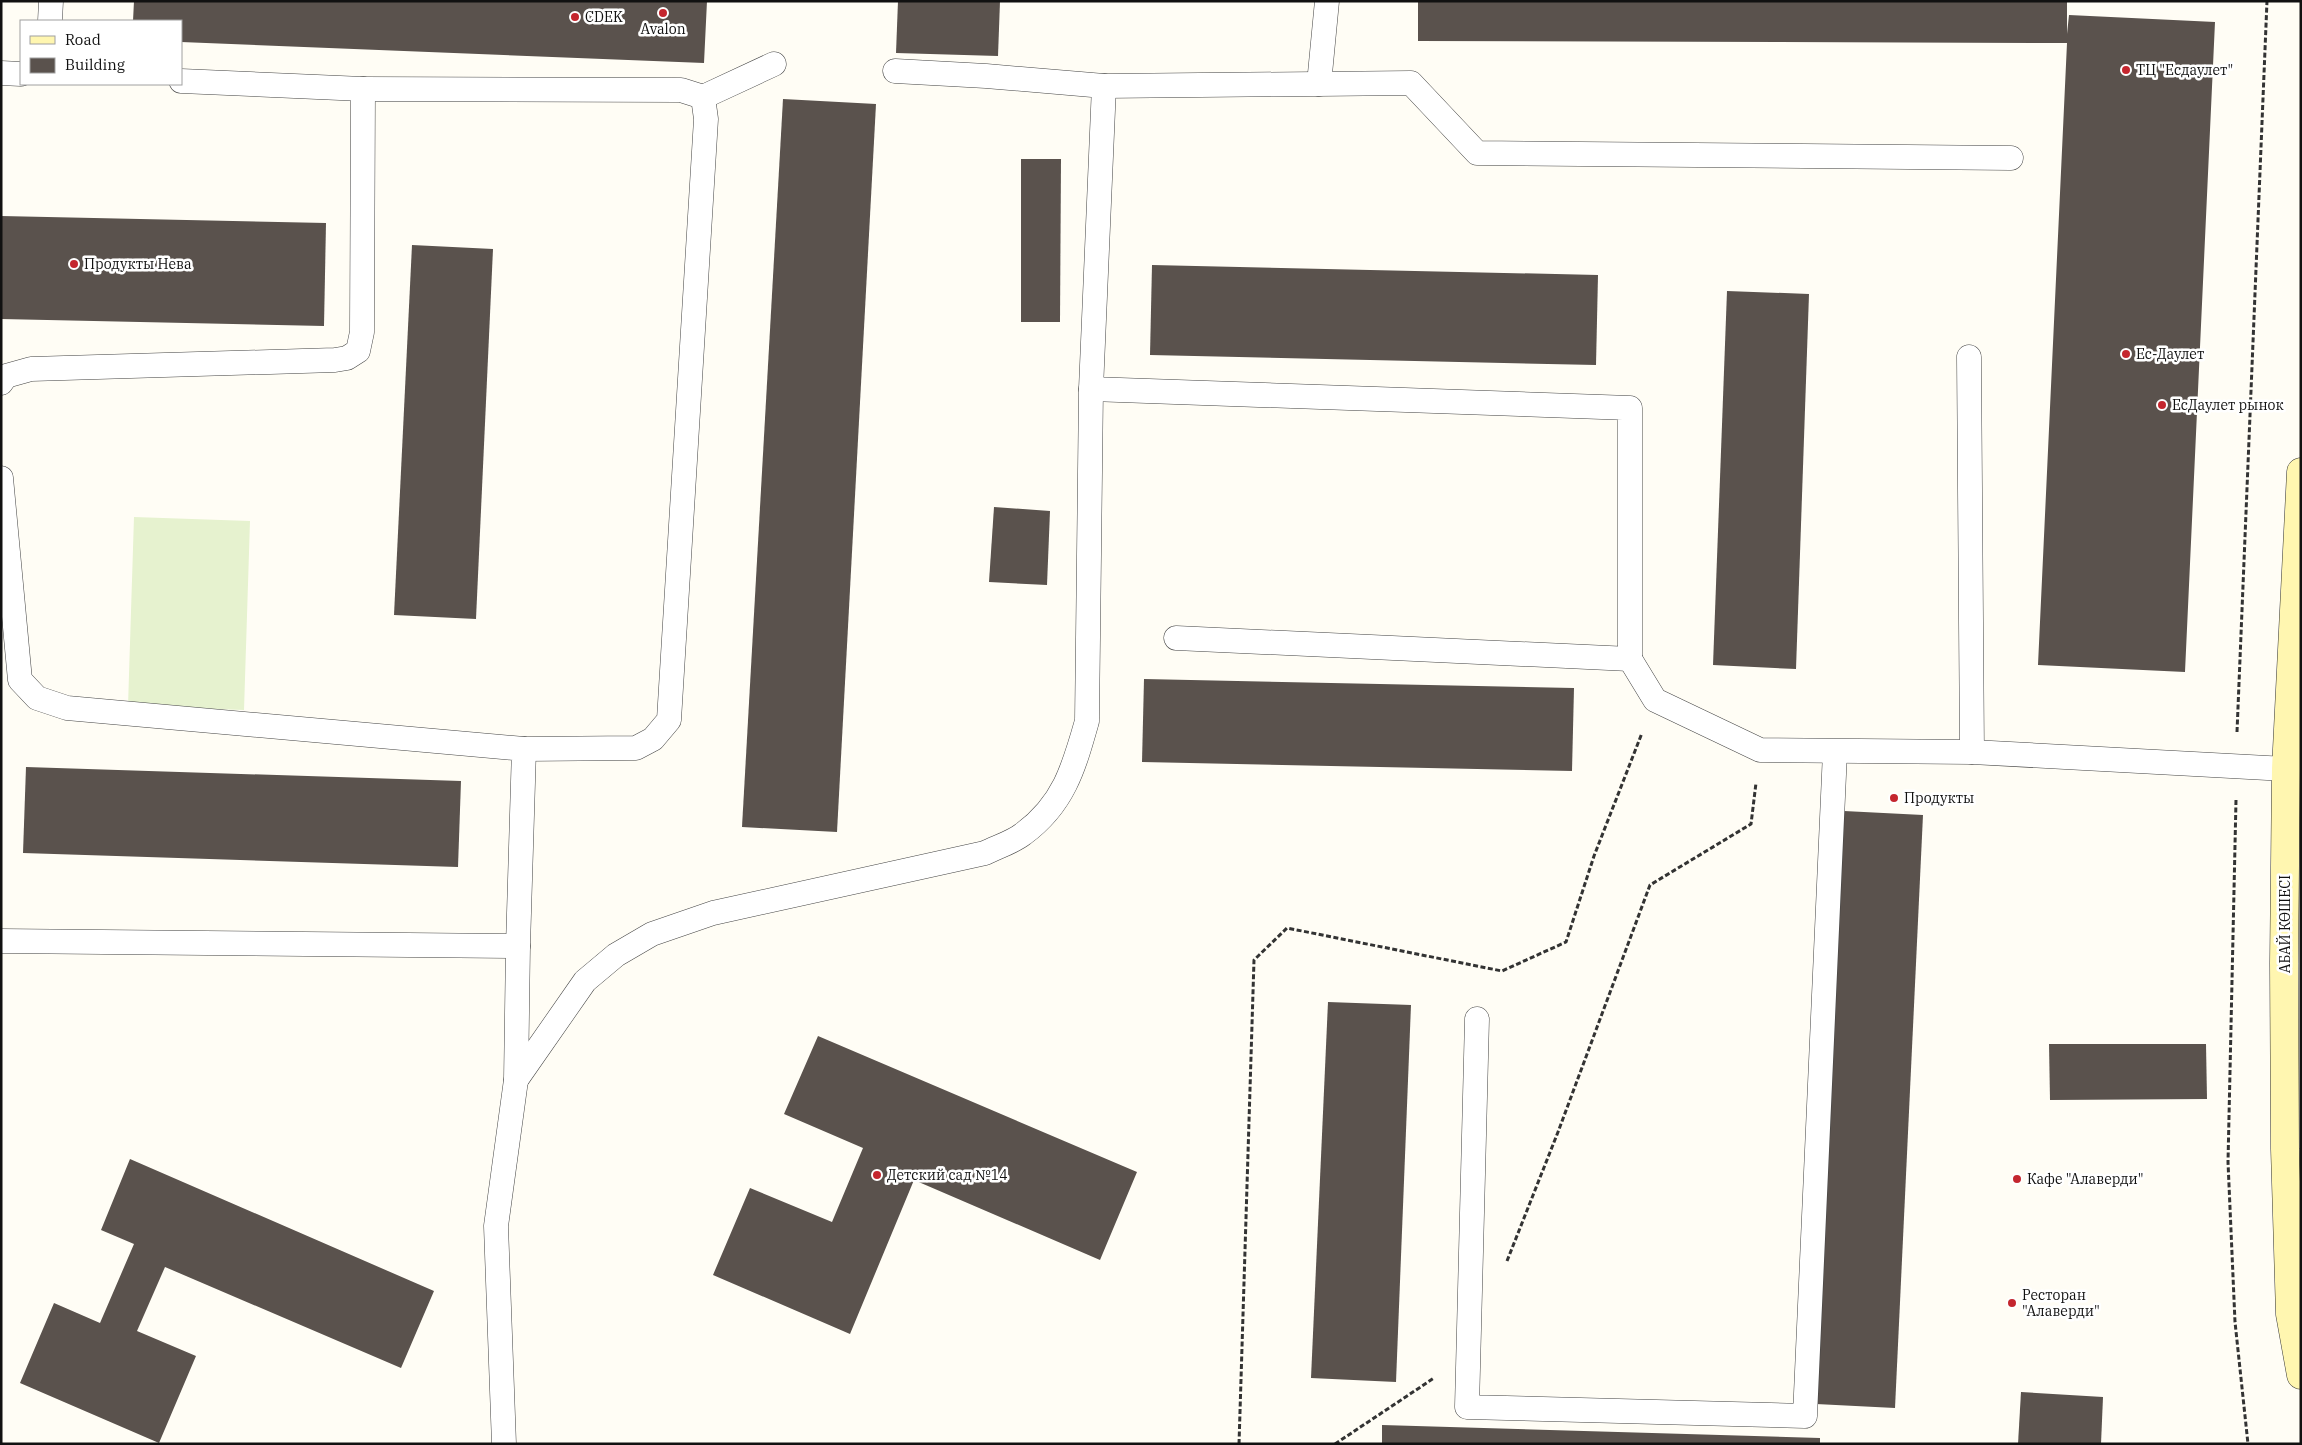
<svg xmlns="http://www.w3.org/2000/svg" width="2302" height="1445" viewBox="0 0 2302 1445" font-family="'IBM Plex Serif',serif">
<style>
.pitch{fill:#e6f2cf}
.building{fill:#5a524d}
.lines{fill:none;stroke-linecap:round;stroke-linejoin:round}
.lane-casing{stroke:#444;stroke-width:25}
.secondary-casing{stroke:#333;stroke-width:29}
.path{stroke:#333;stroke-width:3;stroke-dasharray:5 2.5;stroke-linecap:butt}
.lane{stroke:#fff;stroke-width:24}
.secondary{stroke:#fff6b0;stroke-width:28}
.poi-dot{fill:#c4262e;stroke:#fff;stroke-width:2}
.labels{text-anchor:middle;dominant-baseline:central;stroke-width:5;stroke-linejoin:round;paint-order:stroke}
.poi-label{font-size:14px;fill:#111;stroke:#fff;text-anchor:start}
.street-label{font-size:14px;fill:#111;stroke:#fff}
</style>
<rect width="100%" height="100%" fill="#fffdf5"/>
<path class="pitch" d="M134,517L250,521L244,710L128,706Z"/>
<g class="building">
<path d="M134,1H707L704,63L181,42V21H133Z"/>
<path d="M898,1H1000L998,56L896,53Z"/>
<path d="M1418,1H2067V34L2069,15L2215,22L2185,672L2038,665L2067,43L1418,41Z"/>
<path d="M783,99L876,104L837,832L742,827Z"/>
<path d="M1021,159H1061L1060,322H1021Z"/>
<path d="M1,216L326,223L324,326L1,319Z"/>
<path d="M412,245L493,249L476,619L394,615Z"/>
<path d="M1152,265L1598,275L1596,365L1150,355Z"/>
<path d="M1727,291L1809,294L1796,669L1713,665Z"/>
<path d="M994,507L1050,511L1047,585L989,582Z"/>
<path d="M1144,679L1574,688L1572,771L1142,762Z"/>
<path d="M26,767L461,781L458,867L23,853Z"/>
<path d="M1844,811L1923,815L1895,1408L1816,1404Z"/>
<path d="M1328,1002L1411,1005L1396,1382L1311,1378Z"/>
<path d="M818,1036L1137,1172L1100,1260L914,1180L850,1334L713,1275L750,1188L832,1222L863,1148L784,1114Z"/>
<path d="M2049,1044H2206L2207,1099L2050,1100Z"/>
<path d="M130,1159L434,1291L401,1368L165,1267L137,1331L196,1356L159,1443L20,1383L54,1303L100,1323L134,1244L101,1230Z"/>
<path d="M2021,1392L2103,1397L2101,1444H2018Z"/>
<path d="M1382,1425L1820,1438V1444H1382Z"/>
</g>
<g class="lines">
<g class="lane-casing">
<g id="lane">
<path d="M50,21L51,1"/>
<path d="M895,71L986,76L1104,86L1411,83L1477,153L2011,158"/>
<path d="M1,73L21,74"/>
<path d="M181,81L363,89"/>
<path d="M1319,84L1327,1"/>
<path d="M1104,86L1091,389L1630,408V659L1176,638"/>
<path d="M703,97L774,64"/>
<path d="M1969,357L1972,752"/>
<path d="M1,383L6,376L31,369L335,360L347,358L358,351L362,332L363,89L681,90L703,97L706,119L669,720L653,739L636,748L524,749"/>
<path d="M1,478L20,680L37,698L67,708L524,749L518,946L1,941"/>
<path d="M1630,659L1655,700L1760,750L1972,752L2286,769"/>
<path d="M1477,1019L1467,1407L1805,1416L1835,752"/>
<path d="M516,1080L585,981L616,955L652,934L713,913L985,853C997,847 1013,842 1023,834C1064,804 1074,767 1087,721L1091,389"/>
<path d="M504,1444L496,1226L516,1080L518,946"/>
</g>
</g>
<g class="secondary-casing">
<path id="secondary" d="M2301,472L2286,769L2284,963L2285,1149L2290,1314L2301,1375"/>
</g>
<g class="path">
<path d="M2237,732L2267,1"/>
<path d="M2236,800L2228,1162L2235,1322L2248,1444"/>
<path d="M1507,1261L1558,1132L1650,885L1751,824L1756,783"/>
<path d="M1239,1444L1254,960L1287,928L1502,971L1566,942L1594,856L1642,733"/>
<path d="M1335,1444L1434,1378"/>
</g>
<use href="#lane" class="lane"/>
<use href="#secondary" class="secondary"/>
</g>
<g class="poi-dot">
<circle cx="663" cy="13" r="5"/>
<circle cx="575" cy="17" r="5"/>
<circle cx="2126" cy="70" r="5"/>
<circle cx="74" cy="264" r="5"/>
<circle cx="2126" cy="354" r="5"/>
<circle cx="2162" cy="405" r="5"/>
<circle cx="1894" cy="798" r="5"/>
<circle cx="877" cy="1175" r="5"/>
<circle cx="2017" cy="1179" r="5"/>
<circle cx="2012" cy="1303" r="5"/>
</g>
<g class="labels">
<g class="poi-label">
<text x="585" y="17">CDEK</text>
<text x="663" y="29" text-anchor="middle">Avalon</text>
<text x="2136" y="70">ТЦ "Есдаулет"</text>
<text x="84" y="264">Продукты Нева</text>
<text x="2136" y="354">Ес-Даулет</text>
<text x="2172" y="405">ЕсДаулет рынок</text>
<text x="1904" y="798">Продукты</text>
<text x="887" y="1175">Детский сад №14</text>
<text x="2027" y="1179">Кафе "Алаверди"</text>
<text x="2022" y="1295">Ресторан<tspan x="2022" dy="16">"Алаверди"</tspan></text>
</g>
<g class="street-label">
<text transform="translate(2285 924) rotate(-90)">АБАЙ КӨШЕСІ</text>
</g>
</g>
<rect width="2302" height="1445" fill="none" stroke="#111111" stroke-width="5"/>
<rect x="20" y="20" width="162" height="65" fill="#ffffff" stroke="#a0a0a0"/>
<rect x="30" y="36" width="25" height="8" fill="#fff6b0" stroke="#a0a0a0"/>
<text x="65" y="45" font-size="15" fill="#111111">Road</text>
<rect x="30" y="58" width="25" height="15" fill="#5a524d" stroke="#a0a0a0"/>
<text x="65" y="70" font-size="15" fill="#111111">Building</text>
</svg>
